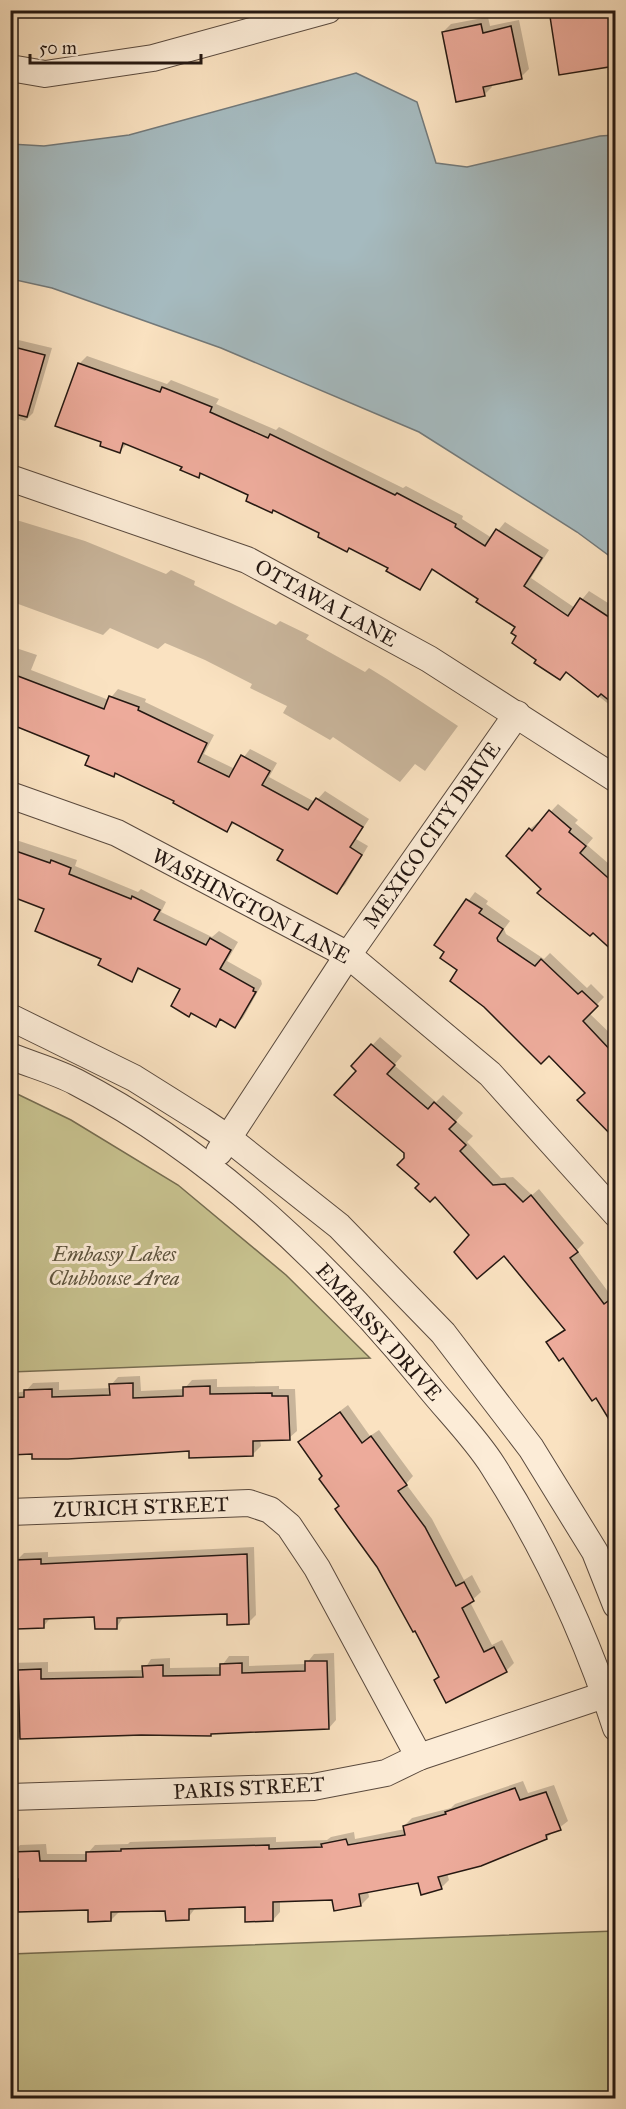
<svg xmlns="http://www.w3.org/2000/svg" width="626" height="2109" viewBox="0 0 626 2109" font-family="'IM FELL Great Primer',serif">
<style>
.green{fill:#c6c08d;stroke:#766c50;stroke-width:1.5}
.water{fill:#a5babf;stroke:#72797a;stroke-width:1.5}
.shadow{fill:#0003}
.building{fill:#edab9b;stroke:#251812;stroke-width:1.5}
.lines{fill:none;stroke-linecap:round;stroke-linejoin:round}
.street-casing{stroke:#5a4a3e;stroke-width:28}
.street{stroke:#fcecd7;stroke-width:26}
.labels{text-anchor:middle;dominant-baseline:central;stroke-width:6;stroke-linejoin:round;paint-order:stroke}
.street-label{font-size:21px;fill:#251812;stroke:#fcecd7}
.park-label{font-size:21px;font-style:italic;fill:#5d533d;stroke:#fcecd7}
</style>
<rect width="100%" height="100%" fill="#fae2c1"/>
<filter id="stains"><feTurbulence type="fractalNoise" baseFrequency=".00333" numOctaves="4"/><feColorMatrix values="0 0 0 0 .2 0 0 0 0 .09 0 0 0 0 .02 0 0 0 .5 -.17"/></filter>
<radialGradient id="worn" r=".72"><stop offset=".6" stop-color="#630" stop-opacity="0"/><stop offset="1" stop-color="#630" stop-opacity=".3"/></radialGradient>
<g class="green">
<path d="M11,1091L71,1120L178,1185L286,1275L370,1358L11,1372Z"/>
<path d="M615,1931V2098H11V1954Z"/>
</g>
<path class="water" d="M356,73L417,102L436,163L467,167L600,136L615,135V560L577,532L419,432L221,348L52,288L11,279V144L44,146L129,135Z"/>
<g class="shadow">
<path d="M550,10H616V64L560,73Z"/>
<path d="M488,17L490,26L519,20L529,69L521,77L491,83L492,87L484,95L443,32L451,24Z"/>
<path d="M10,338L52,348L33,413L25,421L10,417Z"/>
<path d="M87,356L167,384L171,380L219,399L216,404L276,430L279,427L403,488L406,486L463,516L462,519L492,538L505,522L549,550L531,578L575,608L589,591L616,608V710L567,671L560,678L539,659L519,636L517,627L434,569L420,588L390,567L250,494L202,472L198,476L183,466L128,443L120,451L103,441L79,364Z"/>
<path d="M10,518L85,541L166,574L171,570L195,581L194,585L276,625L280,621L309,635L306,639L365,672L369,668L387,679L458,726L425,771L415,764L400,782L333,737L330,740L283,713L287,706L250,688L252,684L205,660L165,643L158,649L110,628L103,635L10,601Z"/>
<path d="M10,646L37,655L31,670L109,700L118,689L146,699L145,702L214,735L204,754L235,769L250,749L277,763L269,777L315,802L325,791L369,819L356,839L368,846L345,885L337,892L285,850L235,822L227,830L176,801L116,772L113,775L91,755L10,725Z"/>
<path d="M558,804L578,820L575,823L593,838L587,845L616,870V951L543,889L530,829L538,822L540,823Z"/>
<path d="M10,838L77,860L75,866L138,892L141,889L166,902L161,912L212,937L219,931L238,942L227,961L261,980L262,984L243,1018L235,1026L222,1019L216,1025L183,988L141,968L131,980L46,908L14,897L10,901Z"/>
<path d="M475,892L488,901L486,904L510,921L504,929L506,934L544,959L550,953L587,988L591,984L604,997L589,1013L616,1039V1139L579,1100L586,1093L436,944Z"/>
<path d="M380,1037L402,1056L394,1065L436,1102L443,1095L463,1113L456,1121L473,1136L467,1142L501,1178L513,1177L532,1195L539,1189L584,1243L577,1250L612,1297L616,1295V1426L597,1396L548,1342L566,1328L504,1253L421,1184L353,1066Z"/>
<path d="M140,1376L141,1391L184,1389L192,1380L217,1379V1387L279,1386V1389H295L297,1431L289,1438L260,1439L261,1446L253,1454L190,1449L10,1454V1394L26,1391L33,1383L59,1382V1390L111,1388V1385L118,1377Z"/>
<path d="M348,1405L370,1436L379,1430L413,1476L406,1484L432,1519L464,1580L472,1575L481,1592L470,1602L492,1645L502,1640L514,1663L506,1671L440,1676L379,1567L324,1476L299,1442Z"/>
<path d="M254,1547L256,1615L248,1623L228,1613L124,1616L117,1627L96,1616L51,1617L43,1627L10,1623V1560H17L24,1553L48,1552V1557Z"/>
<path d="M334,1653L336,1720L329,1728L213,1732L210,1735L10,1738V1663L48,1662V1672L144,1670L151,1659L170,1658V1668L221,1667L229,1656H249V1666L306,1664L314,1654Z"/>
<path d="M523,1781L528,1793L554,1785L568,1821L546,1838L447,1873L449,1880L441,1888L419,1881L368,1891L369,1897L361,1905L333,1898L280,1900V1912L273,1920L246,1905L196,1907L188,1918L167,1909L119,1912L111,1920L89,1909L10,1906V1858L20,1845L46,1844L47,1854H87L95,1845L128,1844L130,1842L276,1837V1842L327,1840L331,1837L354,1832L355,1839L405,1829L404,1826L412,1818L451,1808L455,1804Z"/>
</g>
<g class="building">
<path d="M549,10H615V66L559,75Z"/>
<path d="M481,24L483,33L511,26L522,79L483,87L485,96L456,102L442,32Z"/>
<path d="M10,346L45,355L27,417L10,413Z"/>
<path d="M78,363L160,392L162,387L212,407L210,412L268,438L270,434L395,495L397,493L456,524L455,527L485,546L496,529L542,558L524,586L568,616L580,598L615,621V705L601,694L598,697L566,672L560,680L534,663L536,660L512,643L516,636L511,633L515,627L476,602L478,599L432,569L420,590L386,571L388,568L349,548L347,552L318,537L319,533L273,510L272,513L246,501L248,495L200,473L199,478L180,470L182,467L123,443L120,453L100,446L101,442L55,426Z"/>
<path d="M10,673L104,709L109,696L139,707L138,710L207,743L198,762L229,777L241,755L270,771L262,785L308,810L316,798L363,827L350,847L362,855L337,894L277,860L283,850L232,822L227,832L173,803L174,801L115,773L114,777L85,765L89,756L10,724Z"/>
<path d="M549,810L571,829L569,832L586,846L580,853L615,884V953L593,933L590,936L537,893L541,889L506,856L529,828L532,831Z"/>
<path d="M10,849L50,863L51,860L71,868L69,874L131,899L132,896L160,910L154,920L206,945L210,938L231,950L220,969L254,988L253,991L256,992L235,1028L220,1019L216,1027L191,1013L189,1017L171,1006L180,989L138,968L132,982L98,965L101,959L35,931L44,909L10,896Z"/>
<path d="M466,899L482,909L479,913L503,929L497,938L498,941L535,966L541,959L578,994L582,991L598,1006L583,1021L615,1055V1139L577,1100L585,1093L549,1056L541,1064L484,1007L450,981L457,970L440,958L444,952L434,945Z"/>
<path d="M371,1044L395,1065L387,1074L428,1109L434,1102L456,1122L449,1129L466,1145L460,1151L493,1185L505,1184L523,1202L531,1195L578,1252L570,1258L604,1304L615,1296V1429L596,1398L592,1401L563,1358L559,1361L546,1342L565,1330L504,1256L477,1279L454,1252L469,1235L435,1197L430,1202L415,1188L419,1184L397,1165L404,1158V1153L334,1095L356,1071L351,1066Z"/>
<path d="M133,1383V1398L183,1396V1387L210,1386V1394L272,1393V1396H288L290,1440L253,1441V1456L189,1458V1451L68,1459H32V1454L10,1455V1398L24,1397V1390L52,1389V1397L110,1395L109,1384Z"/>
<path d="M340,1412L362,1443L371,1436L407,1485L398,1491L425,1527L456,1586L464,1582L474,1601L462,1608L484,1652L494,1647L507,1672L446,1703L434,1680L439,1677L415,1631L413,1632L377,1567L335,1509L339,1506L319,1479L322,1476L298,1442Z"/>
<path d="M247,1554L249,1624L227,1625V1614L117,1618V1629H95L94,1617L44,1619V1628L17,1629L15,1560L41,1559V1564Z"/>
<path d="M305,1661H327L329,1729L211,1734V1736L141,1735L20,1739L18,1670L41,1669V1679L143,1677L142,1666L163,1665V1676L220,1675V1664L242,1663V1673L305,1671Z"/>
<path d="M515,1788L520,1800L546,1792L561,1830L546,1835L547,1839L481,1866L438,1877L442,1889L421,1895L418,1883L359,1894L361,1906L334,1911L332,1900L273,1902V1921L245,1922V1907L189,1909V1920L166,1921L165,1911L111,1912V1921L88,1922V1910L18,1912V1879H11V1852L39,1851L40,1861H86V1852L121,1851V1849L269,1845V1849L322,1847L321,1844L346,1839L348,1845L405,1835L403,1826L446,1814L445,1812Z"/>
</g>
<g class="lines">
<g class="street-casing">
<g id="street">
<path d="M10,68L45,74L153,58L328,10"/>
<path d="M10,478L247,560L429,659L616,779"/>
<path d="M10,795L117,833L348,955L490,1074L616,1214"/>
<path d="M10,1017L134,1078L201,1120L228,1138L339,1226L443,1333L531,1448L595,1552L616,1605"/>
<path d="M10,1056C32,1065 55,1071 76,1082C213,1153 328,1263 425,1382C447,1410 474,1436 493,1466C544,1546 587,1638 616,1728"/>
<path d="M219,1152L348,955L517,714"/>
<path d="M10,1512L249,1503L270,1510L289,1526L317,1568L419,1757"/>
<path d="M10,1797L313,1787L386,1773L419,1757L616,1691"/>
</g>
</g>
<use href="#street" class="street"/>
</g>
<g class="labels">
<g class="street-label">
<text transform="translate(326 603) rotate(29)">OTTAWA LANE</text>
<text transform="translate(432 835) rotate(-55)">MEXICO CITY DRIVE</text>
<text transform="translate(251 906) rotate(28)">WASHINGTON LANE</text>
<text transform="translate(379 1332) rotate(48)">EMBASSY DRIVE</text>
<text transform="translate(141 1507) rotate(-2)">ZURICH STREET</text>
<text transform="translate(249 1788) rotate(-3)">PARIS STREET</text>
</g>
<g class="park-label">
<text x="114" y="1254">Embassy Lakes<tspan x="114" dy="24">Clubhouse Area</tspan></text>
</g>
</g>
<rect width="626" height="2109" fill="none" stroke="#fae2c1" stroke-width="36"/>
<rect x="12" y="12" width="602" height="2085" fill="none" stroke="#251812" stroke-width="3"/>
<rect x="18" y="18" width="590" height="2073" fill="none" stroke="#251812" stroke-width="1.5"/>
<path d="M30 54v9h171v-9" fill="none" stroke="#251812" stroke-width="3"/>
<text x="39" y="54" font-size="18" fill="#251812" stroke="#fcecd7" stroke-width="4.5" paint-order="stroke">50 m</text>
<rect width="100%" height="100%" filter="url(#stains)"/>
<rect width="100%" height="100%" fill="url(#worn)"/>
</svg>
